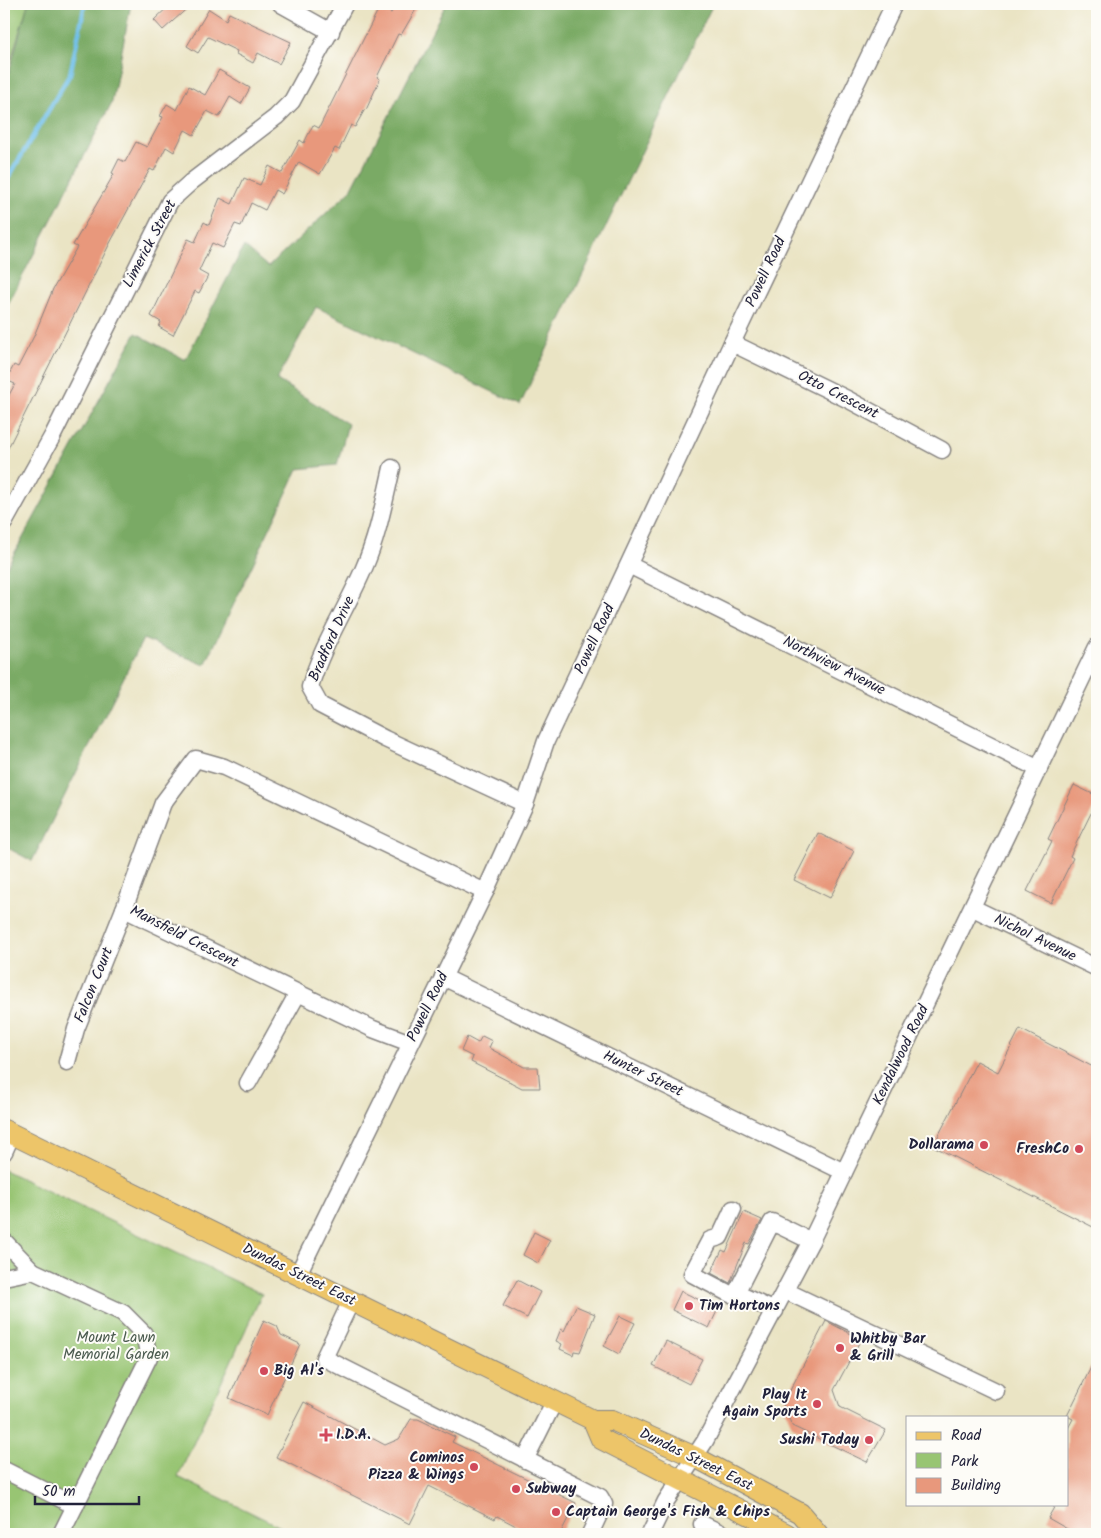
<svg xmlns="http://www.w3.org/2000/svg" width="1101" height="1538" viewBox="0 0 1101 1538" font-family="Kalam,sans-serif">
<style>
.green{fill:#98c573;stroke:#5d7457}
.forest{fill:#7aaa65;stroke:#4e6650}
.lines{fill:none;stroke-linecap:round;stroke-linejoin:round}
.stream{stroke:#6fc0eb;stroke-width:4.5}
.building{fill:#e8987c}
.minor-casing{stroke:#868380;stroke-width:19}
.major-casing{stroke:#868380;stroke-width:22}
.minor{stroke:#fff;stroke-width:16}
.major{stroke:#edc569;stroke-width:20}
.poi-dot{fill:#d1495b;stroke:#fdfcf7;stroke-width:2}
.labels{text-anchor:middle;dominant-baseline:central;stroke-width:4;stroke-linejoin:round;paint-order:stroke}
.street-label{font-size:15px;fill:#22223b;stroke:#fdfcf7}
.poi-label{font-size:15px;font-weight:bold;fill:#22223b;stroke:#fdfcf7;text-anchor:start}
.park-label{font-size:15px;fill:#4b5b4f;stroke:#fdfcf7}
</style>
<rect width="100%" height="100%" fill="#fdfcf7"/>
<filter id="ink" filterUnits="userSpaceOnUse"><feTurbulence type="fractalNoise" baseFrequency=".02" numOctaves="2"/><feDisplacementMap in="SourceGraphic" scale="10" xChannelSelector="R" yChannelSelector="G"/><feConvolveMatrix kernelMatrix="1 2 1 2 8 2 1 2 1" color-interpolation-filters="sRGB"/></filter>
<filter id="wash" filterUnits="userSpaceOnUse"><feTurbulence type="fractalNoise" baseFrequency=".0096" numOctaves="4" result="noise"/><feDisplacementMap in="SourceGraphic" scale="20" xChannelSelector="R" yChannelSelector="G"/><feGaussianBlur stdDeviation="1.12" result="paint"/><feColorMatrix in="noise" values="0 0 0 0 0 0 0 0 0 0 0 0 0 0 0 0 0 1.4 0 .05"/><feComposite in="paint" operator="in"/></filter>
<g filter="url(#wash)">
<rect width="100%" height="100%" fill="#eae4c4"/>
<g class="green">
<path d="M4,4H28L11,59L4,56Z"/>
<path d="M4,1170L262,1294L178,1477L295,1534H4Z"/>
</g>
<g class="forest">
<path d="M28,4H131L112,102L4,312V90Z"/>
<path d="M446,4H713L520,405L316,307L277,380L348,424L337,465L298,469L205,665L143,639L32,861L4,846V692L6,687L4,686V572L136,333L185,360L244,246L268,267L351,190Z"/>
</g>
<g class="lines">
<path class="stream" d="M4,185L70,74L85,4"/>
</g>
<g id="blocks">
<g class="building">
<path d="M171,4H192L163,30L154,20Z"/>
<path d="M396,4H419L401,35L398,34L377,77L380,79L366,110L365,109L355,127L351,125L339,150L335,148L320,174L299,162L282,194L275,190L265,210L251,203L241,226L235,224L223,248L212,243L199,271L208,276L199,293L195,291L173,335L159,327L161,322L151,316L188,239L195,242L204,222L209,225L220,198L232,204L244,178L260,185L269,166L282,173L300,140L304,143L313,125L319,128L380,6L391,13Z"/>
<path d="M209,9L226,20L229,13L291,42L279,64L258,53L253,63L236,54L237,51L208,37L198,53L187,46Z"/>
<path d="M219,70L250,88L241,104L230,97L219,117L207,111L194,135L185,130L174,152L166,147L154,171L150,169L109,245L4,456V404L15,384L6,380L14,365L18,367L34,336L53,289L77,247L73,245L114,174L112,173L119,159L125,162L136,142L147,147L163,117L160,116L167,104L177,110L189,86L205,95Z"/>
<path d="M1074,785L1097,796V801L1070,856L1073,858L1051,903L1027,891L1052,841L1048,839Z"/>
<path d="M818,833L854,851L830,898L794,880Z"/>
<path d="M1020,1029L1097,1069V1229L933,1146L977,1061L998,1072Z"/>
<path d="M482,1036L492,1041L489,1048L524,1067H538L540,1088H522L471,1062L473,1057L461,1051L467,1037L478,1043Z"/>
<path d="M744,1212L762,1220L749,1244L746,1243L730,1283L711,1273L722,1250L726,1252Z"/>
<path d="M534,1232L550,1240L538,1263L523,1255Z"/>
<path d="M517,1280L540,1292L527,1318L503,1306Z"/>
<path d="M681,1291L718,1309L709,1328L672,1310Z"/>
<path d="M576,1306L595,1314L580,1352L574,1351L573,1355L560,1349L562,1344L556,1341L561,1329L564,1331Z"/>
<path d="M620,1316L635,1323L619,1354L604,1346Z"/>
<path d="M264,1320L277,1326L281,1335L300,1344L267,1415L229,1398Z"/>
<path d="M826,1321L861,1339L834,1390L840,1407L886,1430L867,1462L792,1426L783,1404Z"/>
<path d="M666,1341L702,1359L689,1384L653,1366Z"/>
<path d="M1097,1355V1534H1076L1048,1518L1056,1504H1067V1430L1073,1419L1067,1416Z"/>
<path d="M304,1402L385,1445L399,1439L411,1419H418L455,1437L452,1442L576,1503L560,1534H515L518,1527L497,1516L495,1519L429,1486L410,1524L276,1457Z"/>
</g>
</g>
</g>
<g filter="url(#ink)">
<use href="#blocks" fill-opacity="0" stroke="#868380" stroke-width="1"/>
<g class="lines">
<g class="minor-casing">
<g id="minor">
<path d="M281,4L331,32"/>
<path d="M732,343L849,400L942,450"/>
<path d="M392,468C384,502 378,536 364,568C347,608 322,645 310,687L320,705L385,739L525,804"/>
<path d="M4,523L53,435L170,201L191,182L276,117L292,101L345,4"/>
<path d="M629,565L1039,769"/>
<path d="M973,908L1097,968"/>
<path d="M124,909L373,1029L410,1043"/>
<path d="M443,977L844,1172"/>
<path d="M67,1062L76,1029L124,909L163,803L196,759L224,767L485,892"/>
<path d="M248,1083L298,993"/>
<path d="M4,1152L12,1134"/>
<path d="M733,1209L720,1237L710,1240L692,1274L730,1294L736,1293"/>
<path d="M4,1241L33,1271"/>
<path d="M298,1274L485,892L525,804L546,741L732,343L894,4"/>
<path d="M4,1277L33,1271L123,1313L144,1334L149,1357L61,1534"/>
<path d="M786,1291L996,1391"/>
<path d="M351,1301L324,1358L600,1497L604,1504L590,1534"/>
<path d="M775,1311L736,1293L772,1222L811,1241"/>
<path d="M525,1460L554,1402"/>
<path d="M4,1470L75,1506"/>
<path d="M702,1524L723,1534"/>
<path d="M650,1534L666,1501L705,1441L811,1241L1097,647"/>
</g>
</g>
<g class="major-casing">
<g id="major">
<path d="M4,1130L593,1420H612L695,1457L800,1513L818,1534"/>
<path d="M593,1420L601,1439L787,1534"/>
</g>
</g>
<use href="#minor" class="minor"/>
<use href="#major" class="major"/>
</g>
</g>
<g class="poi-dot">
<circle cx="984" cy="1145" r="5"/>
<circle cx="1079" cy="1149" r="5"/>
<circle cx="689" cy="1306" r="5"/>
<circle cx="840" cy="1348" r="5"/>
<circle cx="264" cy="1371" r="5"/>
<circle cx="817" cy="1404" r="5"/>
<path d="M323.5 1427.5h5v5h5v5h-5v5h-5v-5h-5v-5h5z"/>
<circle cx="869" cy="1440" r="5"/>
<circle cx="474" cy="1467" r="5"/>
<circle cx="516" cy="1489" r="5"/>
<circle cx="556" cy="1512" r="5"/>
</g>
<g class="labels">
<g class="street-label">
<text transform="translate(150 244) rotate(-62)">Limerick Street</text>
<text transform="translate(766 272) rotate(-65)">Powell Road</text>
<text transform="translate(838 395) rotate(27)">Otto Crescent</text>
<text transform="translate(332 639) rotate(-66)">Bradford Drive</text>
<text transform="translate(595 639) rotate(-65)">Powell Road</text>
<text transform="translate(834 666) rotate(27)">Northview Avenue</text>
<text transform="translate(184 937) rotate(27)">Mansfield Crescent</text>
<text transform="translate(1035 938) rotate(26)">Nichol Avenue</text>
<text transform="translate(94 985) rotate(-68)">Falcon Court</text>
<text transform="translate(428 1007) rotate(-64)">Powell Road</text>
<text transform="translate(901 1055) rotate(-64)">Kendalwood Road</text>
<text transform="translate(643 1074) rotate(26)">Hunter Street</text>
<text transform="translate(299 1275) rotate(26)">Dundas Street East</text>
<text transform="translate(696 1460) rotate(26)">Dundas Street East</text>
</g>
<g class="poi-label">
<text x="974" y="1145" text-anchor="end">Dollarama</text>
<text x="1069" y="1149" text-anchor="end">FreshCo</text>
<text x="699" y="1306">Tim Hortons</text>
<text x="850" y="1339">Whitby Bar<tspan x="850" dy="17">&amp; Grill</tspan></text>
<text x="274" y="1371">Big Al's</text>
<text x="807" y="1395" text-anchor="end">Play It<tspan x="807" dy="17">Again Sports</tspan></text>
<text x="336" y="1435">I.D.A.</text>
<text x="859" y="1440" text-anchor="end">Sushi Today</text>
<text x="464" y="1458" text-anchor="end">Cominos<tspan x="464" dy="17">Pizza &amp; Wings</tspan></text>
<text x="526" y="1489">Subway</text>
<text x="566" y="1512">Captain George's Fish &amp; Chips</text>
</g>
<g class="park-label">
<text x="116" y="1338">Mount Lawn<tspan x="116" dy="17">Memorial Garden</tspan></text>
</g>
</g>
<rect width="1101" height="1538" fill="none" stroke="#fdfcf7" stroke-width="20"/>
<rect x="906" y="1416" width="162" height="90" fill="#fdfcf7" stroke="#a5a5ac"/>
<rect x="916" y="1432" width="25" height="8" fill="#edc569" stroke="#a5a5ac"/>
<text x="951" y="1440" font-size="15" fill="#22223b">Road</text>
<rect x="916" y="1453" width="25" height="15" fill="#98c573" stroke="#a5a5ac"/>
<text x="951" y="1466" font-size="15" fill="#22223b">Park</text>
<rect x="916" y="1478" width="25" height="15" fill="#e8987c" stroke="#a5a5ac"/>
<text x="951" y="1490" font-size="15" fill="#22223b">Building</text>
<path d="M35 1496v8h104v-8" fill="none" stroke="#22223b" stroke-width="2.5"/>
<text x="42" y="1496" font-size="15" fill="#22223b" stroke="#fdfcf7" stroke-width="4" paint-order="stroke">50 m</text>
</svg>
